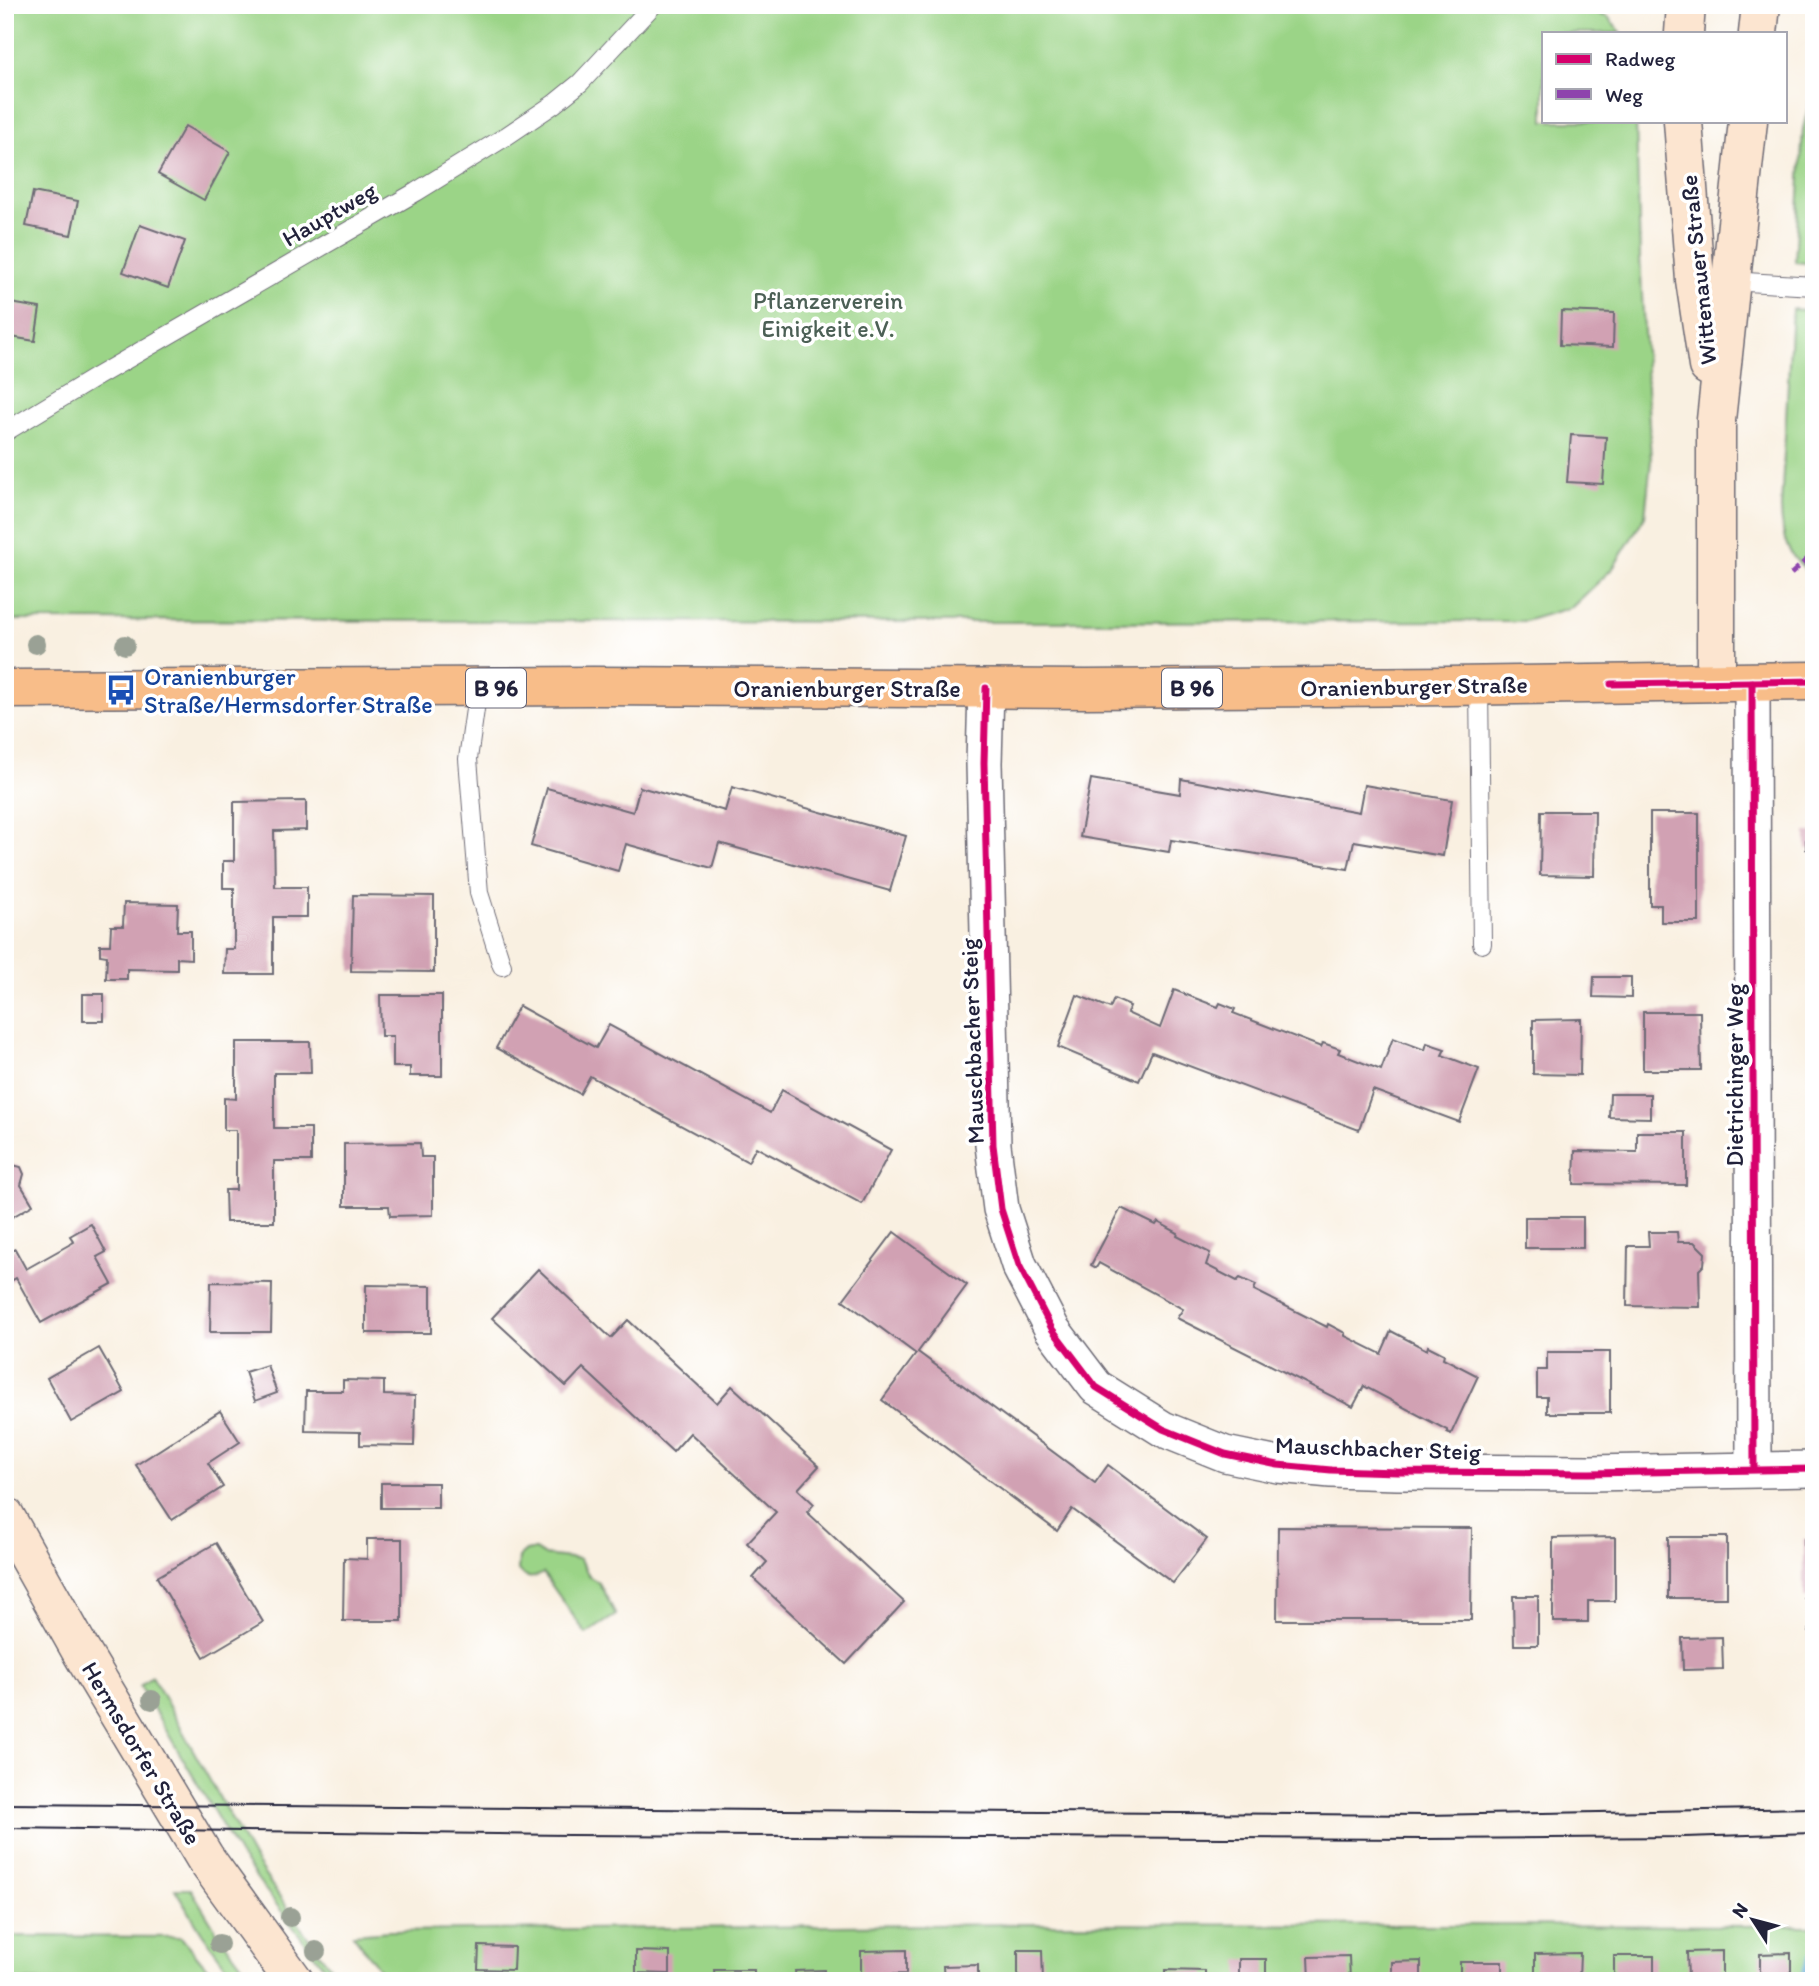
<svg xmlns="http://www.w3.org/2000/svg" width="1819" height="1986" viewBox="0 0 1819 1986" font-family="Itim,sans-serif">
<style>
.green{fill:#9bd487;stroke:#5e7b61;stroke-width:2}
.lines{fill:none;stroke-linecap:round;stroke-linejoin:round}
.stream{stroke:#62a9d8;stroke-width:12}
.building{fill:#d1a1b3}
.lane-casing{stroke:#6d6a75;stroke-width:20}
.street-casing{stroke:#6d6a75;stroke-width:38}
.secondary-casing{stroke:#6d6a75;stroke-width:41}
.primary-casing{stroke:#6d6a75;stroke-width:41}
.lane{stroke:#fff;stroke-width:18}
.street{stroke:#fff;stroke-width:35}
.secondary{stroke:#fce5d0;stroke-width:38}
.primary{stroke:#f8bd89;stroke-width:38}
.tram{stroke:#22223b;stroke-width:2}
.quiet{stroke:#8e44ad;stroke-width:5;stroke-dasharray:10 5;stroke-linecap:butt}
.cycleway-casing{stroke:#fff;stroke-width:11}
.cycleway{stroke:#d6006c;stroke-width:7}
.tree{fill:#9aa195}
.labels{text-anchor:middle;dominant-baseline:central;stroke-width:7;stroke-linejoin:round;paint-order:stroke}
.shield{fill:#fff;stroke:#646476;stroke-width:2}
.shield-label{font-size:23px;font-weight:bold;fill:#22223b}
.street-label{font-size:24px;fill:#22223b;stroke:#fff}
.park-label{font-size:24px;fill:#4c6056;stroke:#fff}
.transit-label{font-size:24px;fill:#164399;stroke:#fff;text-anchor:start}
</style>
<rect width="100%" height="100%" fill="#fff"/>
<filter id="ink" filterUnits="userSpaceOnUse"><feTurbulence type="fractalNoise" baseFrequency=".0143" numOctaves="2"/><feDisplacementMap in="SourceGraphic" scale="14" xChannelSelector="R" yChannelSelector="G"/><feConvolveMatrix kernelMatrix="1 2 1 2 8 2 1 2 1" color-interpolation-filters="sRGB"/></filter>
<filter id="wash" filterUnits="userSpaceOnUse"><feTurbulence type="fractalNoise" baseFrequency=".00686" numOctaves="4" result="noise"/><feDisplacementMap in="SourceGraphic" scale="28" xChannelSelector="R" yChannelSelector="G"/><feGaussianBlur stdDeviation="1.57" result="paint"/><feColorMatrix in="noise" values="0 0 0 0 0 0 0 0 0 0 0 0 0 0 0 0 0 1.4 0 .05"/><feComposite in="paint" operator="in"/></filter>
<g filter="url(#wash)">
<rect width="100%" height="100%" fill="#f9f0e1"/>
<g class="green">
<path d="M5,5H1566L1608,17L1621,33H1544V121H1636L1640,257L1651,461L1645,516L1613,568L1572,607L1525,621L996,622L5,620Z"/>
<path d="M1814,84V264L1795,262L1803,129Z"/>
<path d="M1792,309L1814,311V578C1787,555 1782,542 1781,508Z"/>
<path d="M531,1550H535L543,1555L579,1559L590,1577L599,1583L616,1615L586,1634L543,1573C533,1579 526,1580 518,1570L519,1557L526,1551Z"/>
<path d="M152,1676L253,1858L311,1942L341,1981H334L240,1856L140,1686Z"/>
<path d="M175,1889H191L217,1932L254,1981H237L202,1933Z"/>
<path d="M1025,1924L1814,1926V1981H388L353,1934L389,1931Z"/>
<path d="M5,1936L181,1937L218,1981H5Z"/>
</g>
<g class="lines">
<path class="stream" d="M1804,1981L1814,1957"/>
</g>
<g id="blocks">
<g class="building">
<path d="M185,126L230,152L204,200L158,174Z"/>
<path d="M33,192L78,201L71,235L26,226Z"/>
<path d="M140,225L185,241L168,288L123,272Z"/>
<path d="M5,302L40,308L35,341L5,336Z"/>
<path d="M1561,311L1614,313L1613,347L1560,345Z"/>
<path d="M1571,435L1606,437L1603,484L1567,482Z"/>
<path d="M1091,779L1180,794L1181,779L1359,812L1364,785L1452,800L1443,856L1354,841L1348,869L1171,840L1169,852L1080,837Z"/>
<path d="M640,787L725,811L732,787L906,836L890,891L719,843L712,868L626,844L618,871L531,846L547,788L633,812Z"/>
<path d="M306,801V830L274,831L275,887H307V917H273V974H224L225,949H234V888H223V861H234V802Z"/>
<path d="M1541,811H1595L1594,876L1540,875Z"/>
<path d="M1650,813H1699V922H1661V905H1650Z"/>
<path d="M1806,832H1814V848L1806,849Z"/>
<path d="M353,895L434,896V972L351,971Z"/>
<path d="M124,903L178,904L177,931H191V959L177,958V970L127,969V979H106L107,956L100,955V945H110L111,926H123Z"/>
<path d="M1594,977H1631V998L1593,997Z"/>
<path d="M1174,990L1218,1007L1220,1003L1235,1009L1233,1013L1321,1047L1323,1043L1340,1049L1338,1053L1381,1070L1393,1038L1425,1050L1427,1043L1445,1049L1442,1055L1479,1069L1459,1122L1373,1090L1359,1130L1152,1052L1139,1081L1058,1047L1077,995L1110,1008L1114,999L1130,1006L1127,1013L1160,1028Z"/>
<rect x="83" y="994" width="21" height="27"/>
<path d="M380,995H442V1076H410V1067H393V1036H381Z"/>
<path d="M519,1006L596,1048L609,1025L770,1113L782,1090L891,1150L862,1204L756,1147L748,1162L590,1076L580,1094L496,1048Z"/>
<path d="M1643,1012H1700L1701,1070H1643Z"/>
<path d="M1581,1019L1580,1075L1533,1074V1020Z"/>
<path d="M236,1042H310L311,1073H274V1128H311V1161H274V1222H226L225,1190H236V1130H224V1098L236,1099Z"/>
<path d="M1610,1094H1650V1118L1609,1117Z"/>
<path d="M1637,1132H1686V1185L1574,1184L1575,1151L1637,1152Z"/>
<path d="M420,1143L421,1157H433V1215L390,1216L389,1206H344V1144Z"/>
<path d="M5,1156L9,1164L21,1167L24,1174L21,1185L33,1205L5,1221Z"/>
<path d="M1121,1208L1156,1225L1158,1222L1178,1233L1177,1236L1210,1253L1206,1265L1237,1281L1240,1278L1256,1285L1254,1290L1327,1327L1328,1324L1345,1333V1336L1381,1354L1391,1331L1427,1350L1428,1346L1444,1354L1443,1358L1478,1376L1451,1434L1447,1432V1430L1364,1386L1353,1407L1177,1318L1183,1309L1099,1263L1096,1268L1091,1265Z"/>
<rect x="1525" y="1217" width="58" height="31"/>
<path d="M91,1224L106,1252L97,1257L112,1284L41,1323L16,1278L5,1284V1255L15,1249L26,1269L74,1242L70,1236Z"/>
<path d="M894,1232L967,1285L918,1352L1095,1483L1108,1465L1207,1539L1173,1583L1072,1509L1057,1531L882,1400L916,1354L843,1300Z"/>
<path d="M1648,1232H1677L1678,1242H1694L1705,1253L1704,1265L1699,1270L1700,1307L1627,1306L1628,1246H1649Z"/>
<path d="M538,1269L611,1338L628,1320L717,1403L732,1386L819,1466L798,1489L814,1504L807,1512L904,1602L846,1664L753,1578L767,1562L747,1543L776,1512L690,1433L673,1452L583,1368L566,1386L492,1318Z"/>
<path d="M211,1282L272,1283L271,1332H210Z"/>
<path d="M366,1285L431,1286V1333H366Z"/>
<path d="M99,1348L124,1392L71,1422L47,1378Z"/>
<path d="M1547,1352H1610V1413H1547V1397H1537V1370H1547Z"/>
<path d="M267,1365L277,1393L255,1401L245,1372Z"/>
<path d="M343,1380L384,1381V1395L415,1396L414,1446L360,1445V1432L305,1431L306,1391H343Z"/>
<path d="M220,1411L240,1442L208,1463L223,1487L172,1520L136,1465Z"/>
<rect x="381" y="1483" width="57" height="25"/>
<path d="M1278,1527L1472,1528L1471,1620H1277Z"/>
<path d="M1615,1537V1601H1588V1622H1553V1538Z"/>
<rect x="1668" y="1537" width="59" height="61"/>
<path d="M367,1539H402V1621H343L344,1558L367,1559Z"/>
<rect x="1804" y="1539" width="10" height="59"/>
<path d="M216,1543L263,1622L204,1657L157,1577Z"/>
<path d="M1513,1596H1538V1645H1514Z"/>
<path d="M1809,1630H1814V1677H1810Z"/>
<path d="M1722,1637L1723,1669L1683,1670L1682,1638Z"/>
<path d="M479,1946L514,1947L513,1970L478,1969Z"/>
<path d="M906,1950V1974L861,1975V1951Z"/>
<path d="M1018,1950H1042L1043,1981H1018Z"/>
<path d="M636,1951L670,1952V1974L636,1973Z"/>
<path d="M1722,1951V1976L1688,1977L1687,1952Z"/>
<path d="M1580,1953L1579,1981H1535V1954Z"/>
<path d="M1791,1953V1976L1760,1977V1954Z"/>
<path d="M1349,1956L1350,1980L1310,1981L1309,1957Z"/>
<rect x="1614" y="1956" width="40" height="25"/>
<rect x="1239" y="1959" width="27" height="22"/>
<path d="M1421,1961V1981H1392V1962Z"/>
<rect x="1460" y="1962" width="42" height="19"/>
<path d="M978,1965V1981H944L943,1966Z"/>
<path d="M714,1970H754V1981H715Z"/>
<path d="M824,1970V1981H796L795,1971Z"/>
<path d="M1165,1970L1205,1971V1981H1165Z"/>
</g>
</g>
</g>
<g filter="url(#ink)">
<use href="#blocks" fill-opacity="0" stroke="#6d6a75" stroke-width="2"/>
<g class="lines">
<g class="lane-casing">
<g id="lane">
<path d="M1730,281L1814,286"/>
<path d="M5,432L96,377L416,192L505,137L554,104L580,83L653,5"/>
<path d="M1479,686L1482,944"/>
<path d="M478,688L468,759L479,893L502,966"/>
</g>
</g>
<g class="street-casing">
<g id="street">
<path d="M1752,682L1754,1469"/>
<path d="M986,688L984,763L993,1145L1001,1209L1019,1265L1052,1329L1096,1387L1163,1429L1225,1454L1278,1465L1331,1470L1397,1472L1589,1473L1814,1469"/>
</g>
</g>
<g class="secondary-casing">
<g id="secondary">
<path d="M1684,33L1686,5"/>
<path d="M1758,33L1761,5"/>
<path d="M1683,121L1695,280L1708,366"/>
<path d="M1716,682V420L1748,121"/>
<path d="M5,1516L82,1653L205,1858L294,1981"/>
</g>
</g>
<g class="primary-casing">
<path id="primary" d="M5,689L593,686L1086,689L1449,686L1814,681"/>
</g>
<use href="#lane" class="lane"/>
<use href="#street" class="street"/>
<use href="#secondary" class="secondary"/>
<use href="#primary" class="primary"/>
<g class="tram">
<path d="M5,1804L1427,1815L1814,1808"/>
<path d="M5,1828L570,1835L1424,1839L1684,1837L1814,1833"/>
</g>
<path class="quiet" d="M1791,574L1814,553"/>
<g class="cycleway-casing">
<g id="cycleway">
<path d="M1752,682L1754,1469"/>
<path d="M1611,684L1814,681"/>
<path d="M986,688L984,763L993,1145L1001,1209L1019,1265L1052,1329L1096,1387L1163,1429L1225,1454L1278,1465L1331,1470L1397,1472L1589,1473L1814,1469"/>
</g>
</g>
<use href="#cycleway" class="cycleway"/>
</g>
<g class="tree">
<circle cx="36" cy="644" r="10"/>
<circle cx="125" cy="645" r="10"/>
<circle cx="152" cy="1700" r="10"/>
<circle cx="290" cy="1917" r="10"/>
<circle cx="219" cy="1944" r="10"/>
<circle cx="316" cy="1951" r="10"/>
</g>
</g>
<defs>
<g id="bus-bare" transform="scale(2.415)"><path d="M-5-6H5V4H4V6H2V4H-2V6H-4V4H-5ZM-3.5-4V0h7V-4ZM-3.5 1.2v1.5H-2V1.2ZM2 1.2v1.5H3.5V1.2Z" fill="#1a4fb4" stroke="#fff" stroke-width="2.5" paint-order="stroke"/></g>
</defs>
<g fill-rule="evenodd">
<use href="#bus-bare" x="121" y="690"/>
</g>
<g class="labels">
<g class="shield">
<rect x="466" y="668.5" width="60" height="39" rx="5"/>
<rect x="1162" y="668.5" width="60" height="39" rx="5"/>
</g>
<g class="shield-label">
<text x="496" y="688">B 96</text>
<text x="1192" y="688">B 96</text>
</g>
<g class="street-label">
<text transform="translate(329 214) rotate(-30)">Hauptweg</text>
<text transform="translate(1698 270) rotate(-96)">Wittenauer Straße</text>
<text transform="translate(1414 686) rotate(-1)">Oranienburger Straße</text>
<text x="847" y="688">Oranienburger Straße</text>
<text transform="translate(972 1041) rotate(-92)">Mauschbacher Steig</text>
<text transform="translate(1734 1075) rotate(-90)">Dietrichinger Weg</text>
<text transform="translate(1378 1448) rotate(2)">Mauschbacher Steig</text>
<text transform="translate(142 1753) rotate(59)">Hermsdorfer Straße</text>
</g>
<g class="park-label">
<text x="828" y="300">Pflanzerverein<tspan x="828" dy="28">Einigkeit e.V.</tspan></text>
</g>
<g class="transit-label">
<text x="144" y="676">Oranienburger<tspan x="144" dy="28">Straße/Hermsdorfer Straße</tspan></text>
</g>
</g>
<rect width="1819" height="1986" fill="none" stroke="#fff" stroke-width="28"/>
<rect x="1542" y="32" width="245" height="91" fill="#ffffff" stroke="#a7a7b1" stroke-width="2"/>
<rect x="1556" y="54" width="35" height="10" fill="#d6006c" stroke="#a7a7b1" stroke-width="2"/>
<text x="1605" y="66" font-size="21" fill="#22223b">Radweg</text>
<rect x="1556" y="89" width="35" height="10" fill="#8e44ad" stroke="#a7a7b1" stroke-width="2"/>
<text x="1605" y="102" font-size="21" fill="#22223b">Weg</text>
<g transform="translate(1753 1920) rotate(306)" stroke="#ffffff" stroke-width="5" paint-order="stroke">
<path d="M0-5L12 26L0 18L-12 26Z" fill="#22223b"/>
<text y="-10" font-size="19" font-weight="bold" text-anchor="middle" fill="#22223b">N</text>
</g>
</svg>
